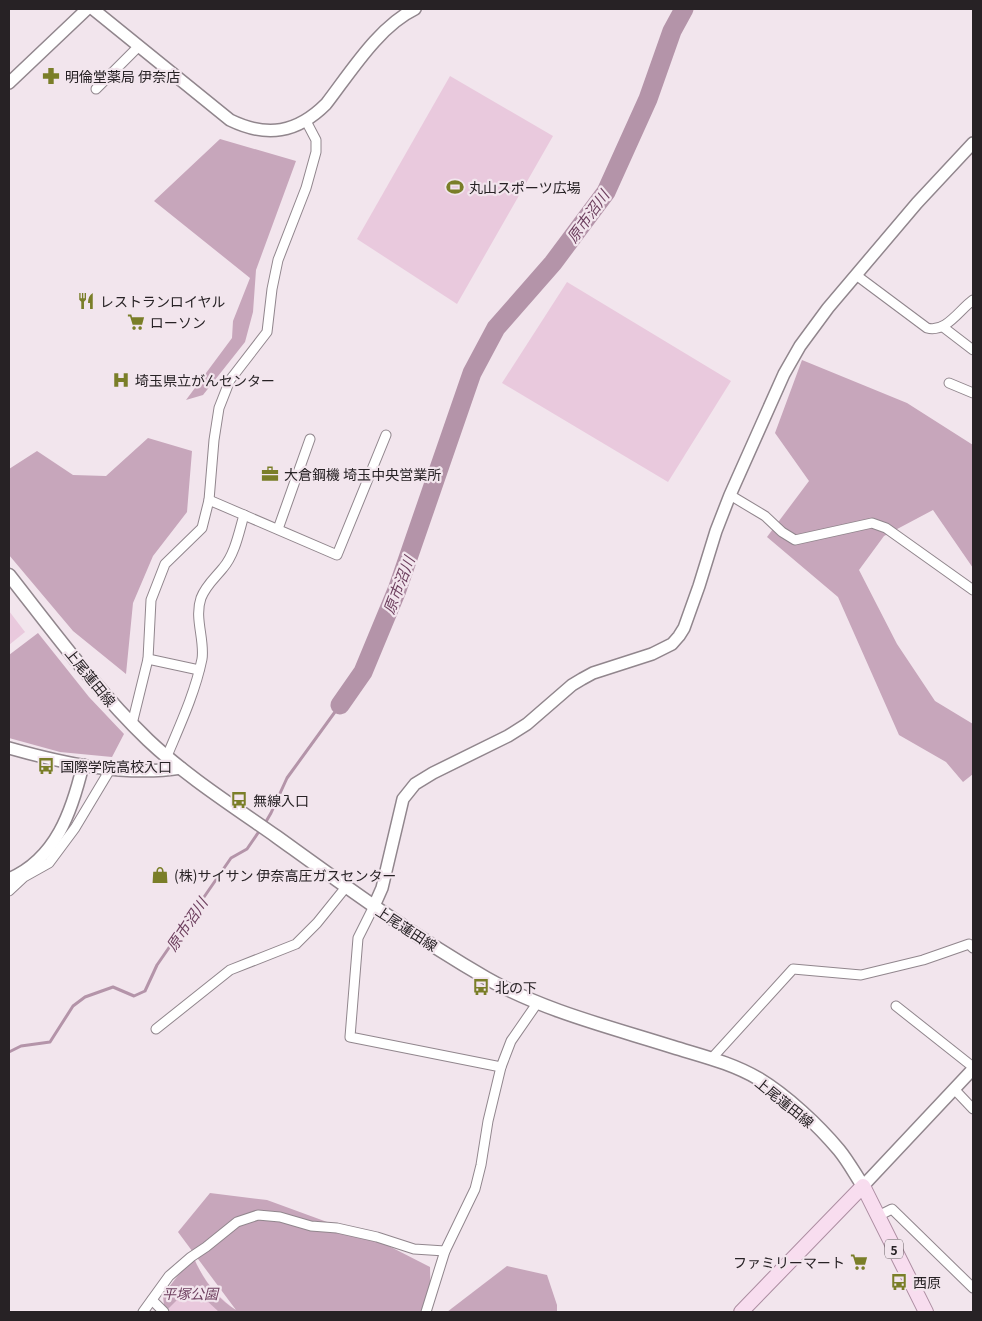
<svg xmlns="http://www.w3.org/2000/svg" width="982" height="1321" viewBox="0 0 982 1321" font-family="Georgia,'Noto Sans JP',serif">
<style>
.green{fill:#e9c9dd}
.forest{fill:#c7a6bb}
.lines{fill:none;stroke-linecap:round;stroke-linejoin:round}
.stream{stroke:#b494a9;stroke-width:3}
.river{stroke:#b494a9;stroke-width:19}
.minor-casing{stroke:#91868d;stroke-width:11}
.tertiary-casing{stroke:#91868d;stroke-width:14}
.secondary-casing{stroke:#91868d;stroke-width:15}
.primary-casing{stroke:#ac8da1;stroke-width:16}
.minor{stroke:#fff;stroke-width:9}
.tertiary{stroke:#fff;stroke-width:11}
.secondary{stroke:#fff;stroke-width:12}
.primary{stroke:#f8ddef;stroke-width:14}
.labels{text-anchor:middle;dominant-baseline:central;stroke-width:4.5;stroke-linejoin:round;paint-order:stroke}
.shield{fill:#f2e5ed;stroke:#645c61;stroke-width:1}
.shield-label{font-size:12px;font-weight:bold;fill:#272225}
.poi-label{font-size:14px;fill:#272225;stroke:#f2e5ed;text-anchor:start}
.street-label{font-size:14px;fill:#272225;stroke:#f2e5ed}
.park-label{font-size:14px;font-style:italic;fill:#6e405f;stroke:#f2e5ed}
.water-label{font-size:15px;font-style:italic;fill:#6d3f5e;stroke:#f2e5ed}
</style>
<rect width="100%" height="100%" fill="#f2e5ed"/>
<g class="green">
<path d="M450,76L553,136L457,304L357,239Z"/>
<path d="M567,282L731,381L668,482L502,383Z"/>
<path d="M9,611L25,632L9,645Z"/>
<path d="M193,1256C204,1282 217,1296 238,1312H171L164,1305L163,1295Z"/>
</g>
<g class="forest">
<path d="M220,139L296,161L256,270L253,312L245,342L203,395L186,400L232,338L233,321L250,278L154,201Z"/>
<path d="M802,360L907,403L973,445V568L933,510L884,536L859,570L897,644L935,701L973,724V774L963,782L946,762L899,735L838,597L767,537L809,481L775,433Z"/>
<path d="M148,438L192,451L187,512L153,556L133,603L126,674L73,631L9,555V469L37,451L73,475L106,476Z"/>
<path d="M38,633L89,697L124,734L112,757L60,752L9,738V655Z"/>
<path d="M210,1193L267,1200L379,1241L430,1267L431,1312H219L191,1286L168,1309L164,1305L163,1295L193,1256C202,1278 216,1298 236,1310L178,1232Z"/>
<path d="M507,1266L547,1275L557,1305V1312H447Z"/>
</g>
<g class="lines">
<g class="stream">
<path d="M264,825L271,813L287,778L340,705"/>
<path d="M9,1052L21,1046L50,1042L73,1006L85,997L113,987L134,996L145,991L157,965L231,858L247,849L260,830"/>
</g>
<path class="river" d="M340,705L363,672L397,590L472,373L496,328L553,263L606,192L648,99L672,31L684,9"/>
<g class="minor-casing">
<g id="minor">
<path d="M96,89L139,46"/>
<path d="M856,275L927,328C946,333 959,310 973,300"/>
<path d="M943,327L973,350"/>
<path d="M949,383L973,393"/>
<path d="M730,495L765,516L782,532L795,540L872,523L886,528L973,590"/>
<path d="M244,515L337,555L386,435"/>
<path d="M278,529L310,439"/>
<path d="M148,659L199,670"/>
<path d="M132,724L148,659L151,600L165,564L202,528L209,500L214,440L219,408L230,380L267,332L272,289L278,260L306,188L316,152V140L306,121"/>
<path d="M167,756C180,725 195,693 202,659C205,640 194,618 201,598C206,585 215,578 223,568C235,554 239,532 244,515L209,500"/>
<path d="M9,891L24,877L49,863L75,828L111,768"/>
<path d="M374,906L358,938L350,1037L501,1067"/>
<path d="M896,1006L973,1067"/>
<path d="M156,1029L230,970L296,944L317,923L346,887"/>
<path d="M712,1058L793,969L861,975L923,960L969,944L973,948"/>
<path d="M955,1090L973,1109"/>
<path d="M878,1216L892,1209L973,1288"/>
<path d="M152,1300L164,1312"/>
<path d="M143,1312L169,1276L191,1257L206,1247L237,1222L258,1215L280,1217L311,1226L337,1228L377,1237L414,1249L445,1251"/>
<path d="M426,1312L445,1251L475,1189L481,1165L488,1121L501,1067L511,1041L538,1002"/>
</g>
</g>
<g class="tertiary-casing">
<g id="tertiary">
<path d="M93,9L230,120C267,138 297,133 326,104C350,73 379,26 415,9"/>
<path d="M9,83L87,9"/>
<path d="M9,748C62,763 125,777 181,768"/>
<path d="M9,879C56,859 72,811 83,765"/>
<path d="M374,906L382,888L403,799L415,784L433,773L508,736L527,724L572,685L582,679L593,673L652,654L672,644L679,636L684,628L699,586L716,531L730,495L784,374L800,346L828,308L917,203L973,143"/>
<path d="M863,1186L973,1069"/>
</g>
</g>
<g class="secondary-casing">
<path id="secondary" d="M9,575C53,631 96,690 148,740C186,776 233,806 277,837C345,886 413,936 486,978C544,1011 610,1027 673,1047C702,1056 732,1063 759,1079C787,1096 818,1125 839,1150C848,1161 855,1174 863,1186"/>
</g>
<g class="primary-casing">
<path id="primary" d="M741,1312L863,1186L926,1312"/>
</g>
<use href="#minor" class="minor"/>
<use href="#tertiary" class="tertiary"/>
<use href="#secondary" class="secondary"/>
<use href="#primary" class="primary"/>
</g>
<defs>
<g id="pharmacy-bare" transform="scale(1.35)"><path d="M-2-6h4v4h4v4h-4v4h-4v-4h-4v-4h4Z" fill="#7a7e28" stroke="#f2e5ed" stroke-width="2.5" paint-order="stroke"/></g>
<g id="stadium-bare" transform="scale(1.35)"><path d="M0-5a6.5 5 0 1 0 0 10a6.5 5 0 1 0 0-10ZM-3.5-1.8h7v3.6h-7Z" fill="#7a7e28" stroke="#f2e5ed" stroke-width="2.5" paint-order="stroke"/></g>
<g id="restaurant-bare" transform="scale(1.35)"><path d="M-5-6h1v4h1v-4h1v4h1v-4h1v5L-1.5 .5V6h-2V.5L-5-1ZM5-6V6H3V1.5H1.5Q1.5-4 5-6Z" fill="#7a7e28" stroke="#f2e5ed" stroke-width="2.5" paint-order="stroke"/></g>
<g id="supermarket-bare" transform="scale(1.35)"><path d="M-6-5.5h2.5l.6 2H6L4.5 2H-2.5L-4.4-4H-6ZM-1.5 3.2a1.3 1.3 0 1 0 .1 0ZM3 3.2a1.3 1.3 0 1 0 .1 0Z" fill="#7a7e28" stroke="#f2e5ed" stroke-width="2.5" paint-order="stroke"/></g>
<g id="hospital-bare" transform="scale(1.35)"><path d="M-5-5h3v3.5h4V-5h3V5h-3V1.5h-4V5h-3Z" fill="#7a7e28" stroke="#f2e5ed" stroke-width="2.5" paint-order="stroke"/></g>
<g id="office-bare" transform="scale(1.35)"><path d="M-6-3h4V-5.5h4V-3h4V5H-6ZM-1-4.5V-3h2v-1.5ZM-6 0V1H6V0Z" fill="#7a7e28" stroke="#f2e5ed" stroke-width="2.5" paint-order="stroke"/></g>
<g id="bus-bare" transform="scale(1.35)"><path d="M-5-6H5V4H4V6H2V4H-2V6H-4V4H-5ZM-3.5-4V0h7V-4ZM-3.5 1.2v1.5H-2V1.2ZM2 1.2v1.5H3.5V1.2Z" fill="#7a7e28" stroke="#f2e5ed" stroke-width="2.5" paint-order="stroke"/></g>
<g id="shop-bare" transform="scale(1.35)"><path d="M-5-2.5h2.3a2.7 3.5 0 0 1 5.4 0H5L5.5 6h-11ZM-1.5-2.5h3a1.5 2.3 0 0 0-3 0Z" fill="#7a7e28" stroke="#f2e5ed" stroke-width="2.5" paint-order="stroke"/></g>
</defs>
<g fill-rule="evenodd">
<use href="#pharmacy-bare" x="51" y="76"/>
<use href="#stadium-bare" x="455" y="187"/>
<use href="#restaurant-bare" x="86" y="301"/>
<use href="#supermarket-bare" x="136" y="322"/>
<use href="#hospital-bare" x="121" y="380"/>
<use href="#office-bare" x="270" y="474"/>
<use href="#bus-bare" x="46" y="766"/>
<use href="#bus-bare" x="239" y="800"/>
<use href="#shop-bare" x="160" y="875"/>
<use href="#bus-bare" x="481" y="987"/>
<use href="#supermarket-bare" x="859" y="1262"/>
<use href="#bus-bare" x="899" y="1282"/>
</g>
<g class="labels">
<rect class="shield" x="885" y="1239.5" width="18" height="19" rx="4"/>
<g class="shield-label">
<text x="894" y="1249">5</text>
</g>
<g class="poi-label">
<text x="65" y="76">明倫堂薬局 伊奈店</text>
<text x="469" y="187">丸山スポーツ広場</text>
<text x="100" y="301">レストランロイヤル</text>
<text x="150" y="322">ローソン</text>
<text x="135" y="380">埼玉県立がんセンター</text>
<text x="284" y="474">大倉鋼機 埼玉中央営業所</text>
<text x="60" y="766">国際学院高校入口</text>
<text x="253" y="800">無線入口</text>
<text x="174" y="875">(株)サイサン 伊奈高圧ガスセンター</text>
<text x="495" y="987">北の下</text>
<text x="845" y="1262" text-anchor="end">ファミリーマート</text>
<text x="913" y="1282">西原</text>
</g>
<g class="street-label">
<text transform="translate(91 677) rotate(51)">上尾蓮田線</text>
<text transform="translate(407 928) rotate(33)">上尾蓮田線</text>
<text transform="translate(785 1102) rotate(39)">上尾蓮田線</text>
</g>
<g class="park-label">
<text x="190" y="1293">平塚公園</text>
</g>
<g class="water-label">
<text transform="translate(587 216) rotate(-54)">原市沼川</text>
<text transform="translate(398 585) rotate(-69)">原市沼川</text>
<text transform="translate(186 924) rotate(-56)">原市沼川</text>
</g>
</g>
<rect width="982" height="1321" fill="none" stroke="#272225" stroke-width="20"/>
</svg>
